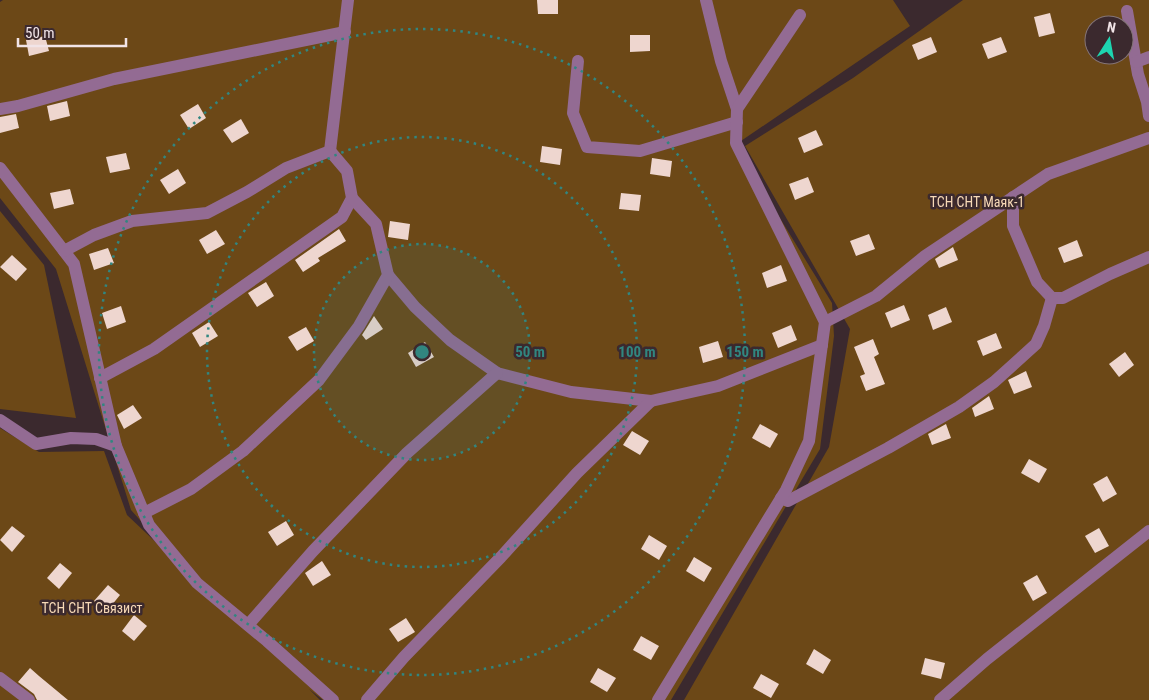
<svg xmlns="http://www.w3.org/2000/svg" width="1149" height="700" viewBox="0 0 1149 700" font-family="'Roboto Condensed',sans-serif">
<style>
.green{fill:#6c4817;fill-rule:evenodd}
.building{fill:#eed6cf}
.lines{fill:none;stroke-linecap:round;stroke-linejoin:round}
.minor{stroke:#936b93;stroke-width:12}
.ring{fill:none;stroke:#318680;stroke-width:2.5;stroke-dasharray:2.5 5}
.labels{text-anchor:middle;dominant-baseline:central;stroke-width:5;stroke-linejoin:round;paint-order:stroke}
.park-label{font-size:14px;fill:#f7d9b7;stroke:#3b292e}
.centre{fill:#318680;stroke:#3b292e;stroke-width:2.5}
.ring-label{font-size:15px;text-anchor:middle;font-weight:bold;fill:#318680;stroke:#3b292e;stroke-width:5;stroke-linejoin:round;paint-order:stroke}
</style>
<rect width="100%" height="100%" fill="#3b292e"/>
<g class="green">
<path d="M3,0H893L910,26L735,145L832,303L834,336L820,449L671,700H323L309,689L320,700H0V428L39,452L104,451L127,515L182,567L131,510L56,269L0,198V2Z"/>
<path d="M963,0H1149V700H684L829,447L850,329L745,146L853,78ZM1094,25H1124V55H1094Z"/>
<path d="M0,211L44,265L76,418L0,409Z"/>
</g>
<g class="building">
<path d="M537,0H558V14H538Z"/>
<path d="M1050,13L1055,33L1039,37L1034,17Z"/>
<path d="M630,35H650V51L630,52Z"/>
<path d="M45,36L49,51L29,56L26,40Z"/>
<path d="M931,37L937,52L918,60L912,45Z"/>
<path d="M1001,37L1007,52L988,59L982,44Z"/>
<path d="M67,101L70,116L50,121L47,106Z"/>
<path d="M198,104L206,118L189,129L180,115Z"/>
<path d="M16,114L19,128L0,133V117Z"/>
<path d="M241,119L249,133L232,143L223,130Z"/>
<path d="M816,130L823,145L804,153L798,138Z"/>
<path d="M542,146L562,149L560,165L540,162Z"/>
<path d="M126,153L130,169L110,173L106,157Z"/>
<path d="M652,158L672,161L670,177L650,174Z"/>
<path d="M178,169L186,183L169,194L160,180Z"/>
<path d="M808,177L814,192L795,200L789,184Z"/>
<path d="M70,189L74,204L54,209L50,193Z"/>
<path d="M621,193L641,195L639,211L619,209Z"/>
<path d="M390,221L410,224L408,240L388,237Z"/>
<path d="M339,229L346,241L318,258L320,261L303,272L295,260Z"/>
<path d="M216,230L225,244L207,254L199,240Z"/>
<path d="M869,234L875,249L856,256L850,241Z"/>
<path d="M1077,240L1083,256L1064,263L1058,248Z"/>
<path d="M953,247L958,260L939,268L935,259Z"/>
<path d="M108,248L114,263L94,270L89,254Z"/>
<path d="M12,255L27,269L16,281L0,267Z"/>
<path d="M781,265L787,281L767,288L762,273Z"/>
<path d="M266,282L274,296L257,307L248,293Z"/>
<path d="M904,305L910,320L891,328L885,313Z"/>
<path d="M121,306L126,322L107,329L102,313Z"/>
<path d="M946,307L952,322L933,330L928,315Z"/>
<path d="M374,316L383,329L366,340L362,335Z"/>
<path d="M209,322L218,336L200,347L192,333Z"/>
<path d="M791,325L797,340L778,348L772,333Z"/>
<path d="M306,327L314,341L297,351L288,337Z"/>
<path d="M996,333L1002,348L983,356L977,341Z"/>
<path d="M873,339L879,354L874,357L885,384L866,391L860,376L865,374L854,347Z"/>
<path d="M718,341L723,357L703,363L699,347Z"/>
<path d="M425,342L434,357L416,367L408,353Z"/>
<path d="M1125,352L1134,365L1119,377L1109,364Z"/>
<path d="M1026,371L1032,387L1014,394L1008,380Z"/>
<path d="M989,396L994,409L975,417L972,408Z"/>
<path d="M133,405L142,418L124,429L117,415Z"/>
<path d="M760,424L778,434L770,448L752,438Z"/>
<path d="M946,424L951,438L932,445L928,434Z"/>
<path d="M632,431L649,441L640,455L623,445Z"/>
<path d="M1029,459L1047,469L1039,483L1021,473Z"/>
<path d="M1107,476L1117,494L1103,502L1093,484Z"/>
<path d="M286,521L294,535L277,546L268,532Z"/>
<path d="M12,526L25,536L12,552L0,540Z"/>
<path d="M1099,528L1109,546L1095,553L1085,536Z"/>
<path d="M649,535L667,546L659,560L641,549Z"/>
<path d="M694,557L712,568L704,582L686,571Z"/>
<path d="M322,561L331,575L313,586L305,573Z"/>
<path d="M60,563L72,573L59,589L47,578Z"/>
<path d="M1037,575L1047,593L1033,601L1023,583Z"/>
<path d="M108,585L120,595L107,611L94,601Z"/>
<path d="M134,615L147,626L134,641L122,631Z"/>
<path d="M406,618L415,632L398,642L389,629Z"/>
<path d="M641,636L659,646L651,660L633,650Z"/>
<path d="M814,649L831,660L823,674L806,664Z"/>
<path d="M925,658L945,663L941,679L921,674Z"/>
<path d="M30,668L39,676L68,700H37L34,694L18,682Z"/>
<path d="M598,668L616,678L607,692L590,682Z"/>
<path d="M761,674L779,684L771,698L753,688Z"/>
</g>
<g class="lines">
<g class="minor">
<path d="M706,0L721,61L737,109"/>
<path d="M1127,11L1138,74L1147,102L1149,116"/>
<path d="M578,61L573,113L587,147L640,151L737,122"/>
<path d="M1136,62L1149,57"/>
<path d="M0,109L18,106L114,79L345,32"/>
<path d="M330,151L348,0"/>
<path d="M0,168L74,264L116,446L149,525L197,583L267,641L333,700"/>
<path d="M1013,197V226L1037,282L1052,298H1063L1110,274L1149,257"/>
<path d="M64,251L94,235L132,221L207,213L247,192L286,168L330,151L347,171L352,198L342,217L154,349L100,378"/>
<path d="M388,275L415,307L450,340L497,373L571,392L651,401L718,386L822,345"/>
<path d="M825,322L876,296L925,256L1048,174L1149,138"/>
<path d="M0,420L36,444L71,438L96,439L116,446"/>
<path d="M781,498L788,501L888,448L959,407L994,382L1036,344L1044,326L1052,298"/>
<path d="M144,513L191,489L243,451L319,380L359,326L388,275L376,224L352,198"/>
<path d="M248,625L313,551L407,453L497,373"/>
<path d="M0,678L29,700"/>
<path d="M367,700L404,657L501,557L577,473L651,401"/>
<path d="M658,700L786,490L809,441L825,322L736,143L737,109L800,15"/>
<path d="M940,700L987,659L1149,531"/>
</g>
</g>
<circle cx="422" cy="352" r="108" fill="#318680" fill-opacity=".12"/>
<g class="ring">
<circle cx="422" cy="352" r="108"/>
<circle cx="422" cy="352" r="215"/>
<circle cx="422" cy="352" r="323"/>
</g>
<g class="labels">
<g class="park-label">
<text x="977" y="202">ТСН СНТ Маяк-1</text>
<text x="92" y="608">ТСН СНТ Связист</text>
</g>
</g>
<circle cx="422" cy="352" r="8" class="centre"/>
<g class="ring-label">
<text x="530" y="357">50 m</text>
<text x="637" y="357">100 m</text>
<text x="745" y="357">150 m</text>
</g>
<g transform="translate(1109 40) rotate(11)"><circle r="24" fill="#3b292e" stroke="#847478"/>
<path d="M0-4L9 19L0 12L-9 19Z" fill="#1dd5b1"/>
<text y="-8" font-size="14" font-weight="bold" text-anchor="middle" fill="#f1e4e7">N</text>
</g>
<path d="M18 38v8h108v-8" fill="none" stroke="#f1e4e7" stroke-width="2.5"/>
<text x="25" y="38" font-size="15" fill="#f1e4e7" stroke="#3b292e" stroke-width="4" paint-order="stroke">50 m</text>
</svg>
